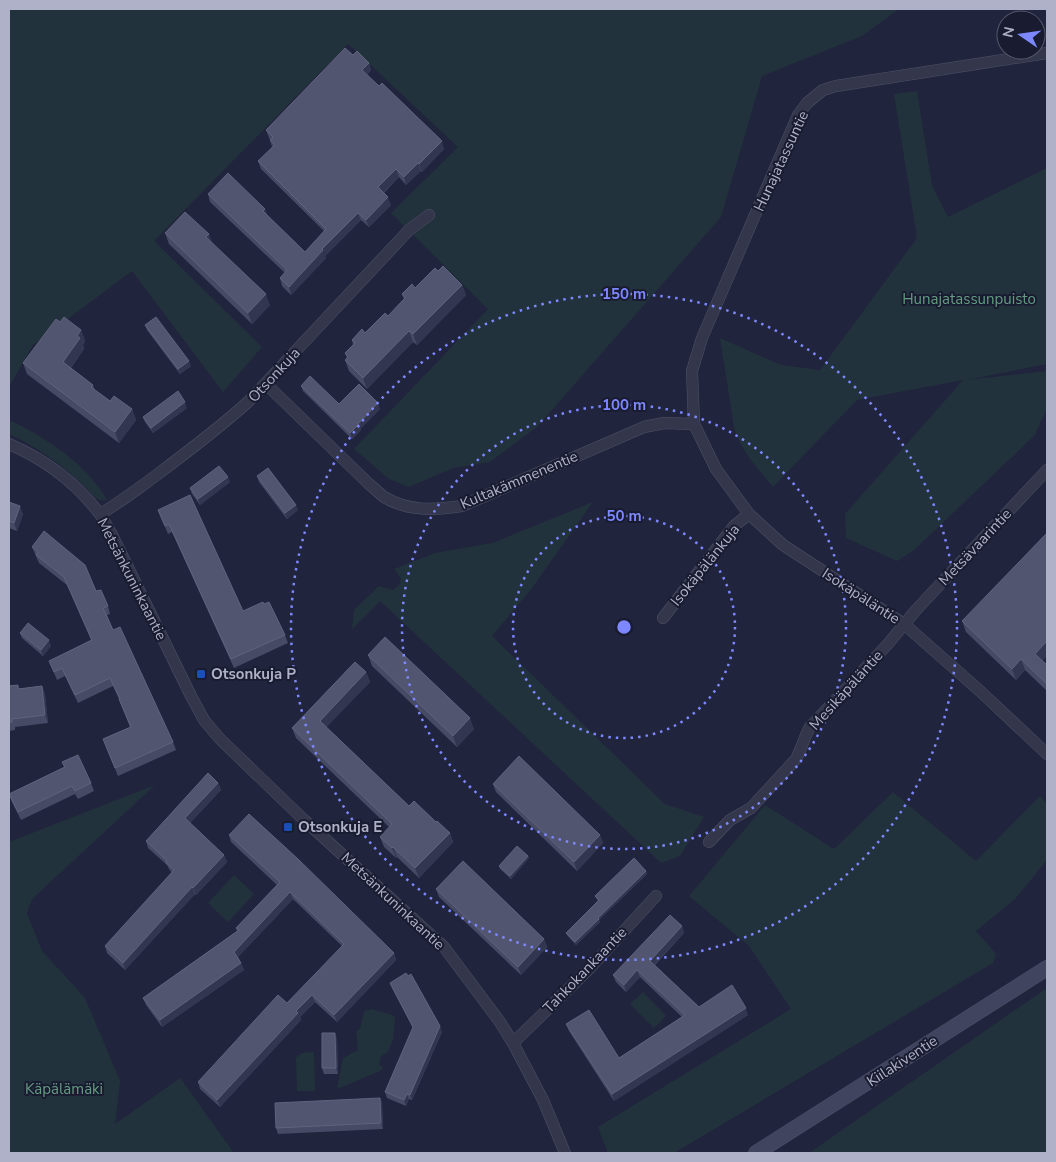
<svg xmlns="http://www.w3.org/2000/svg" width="1056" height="1162" viewBox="0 0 1056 1162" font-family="'Nunito Sans',sans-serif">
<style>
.green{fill:#22323d}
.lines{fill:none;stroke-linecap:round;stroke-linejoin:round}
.street-casing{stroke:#4f5167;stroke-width:12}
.secondary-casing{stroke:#4f5167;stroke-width:16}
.street{stroke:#34374c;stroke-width:11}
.secondary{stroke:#41445f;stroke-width:15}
.wall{fill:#474a65}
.shaded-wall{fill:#333650}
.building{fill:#525570;stroke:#61637e}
.ring{fill:none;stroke:#7d88ff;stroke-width:2.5;stroke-dasharray:2.5 5}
.transit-dot{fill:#1a4fb4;stroke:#191c31;stroke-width:2}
.labels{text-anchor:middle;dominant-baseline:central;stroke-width:4;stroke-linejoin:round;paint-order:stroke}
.street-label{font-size:15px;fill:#afb1c8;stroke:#191c31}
.park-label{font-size:15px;fill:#649b81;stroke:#191c31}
.poi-label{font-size:15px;font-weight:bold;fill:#afb1c8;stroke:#191c31;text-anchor:start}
.centre{fill:#7d88ff;stroke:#191c31;stroke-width:2.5}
.ring-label{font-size:15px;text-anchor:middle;font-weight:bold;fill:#7d88ff;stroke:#191c31;stroke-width:4;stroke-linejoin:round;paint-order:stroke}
</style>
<rect width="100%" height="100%" fill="#20243c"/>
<g class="green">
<path d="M9,9H899L862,36L762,76L721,217L537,427L490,462L453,468L409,487L389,479L354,449L488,309L391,213L458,147L348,44L154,241L262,347L223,392L132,271L33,345L9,387Z"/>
<path d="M917,91L932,186L948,217L1047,168V364L966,380L1047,371V408L1035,435L913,551L897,561L846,538L845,514L963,380L857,400L773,487C757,467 741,452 734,427L720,338L781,365L820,370L917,238L894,94Z"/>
<path d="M9,420C45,437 87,464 107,500C96,502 92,494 85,487C63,465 37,447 9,434Z"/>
<path d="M593,502L532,588L492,636L665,804L704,817L680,856L661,863L380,601L352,629L354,610L379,586L393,590L399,585L401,578L394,569L435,553L492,543Z"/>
<path d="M155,785L32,899L27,913L42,951L85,998L120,1081L115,1124L180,1078L234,1153H9V842Z"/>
<path d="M893,792L976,861L1040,796L1047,804V860L1016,898L976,931L996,954L993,963L674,1153H608L598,1127L791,1009L749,946L689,896L765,805L834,849Z"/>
<path d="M234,875L254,894L228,922L208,903Z"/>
<path d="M1044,990H1047V1153H809Z"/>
<path d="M643,992L666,1016L654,1028L630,1004Z"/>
<path d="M371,1009L393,1015L395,1018L393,1040L388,1052L381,1056L379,1065L383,1067L382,1070L340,1088L337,1087L343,1058L358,1050L356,1031L360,1029L364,1011Z"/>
<path d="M314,1052L315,1091H297L296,1058L301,1053Z"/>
</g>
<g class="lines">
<g class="street-casing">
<g id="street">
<path d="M1047,53L836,86L823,90L807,103L798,115L702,338L692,371L694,424L716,469L749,514L783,545L904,624L980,691L1047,754"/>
<path d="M266,384L369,484C374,488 379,493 384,497C409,512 435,510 462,506L644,427L664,423L694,424"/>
<path d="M9,444C44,459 76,483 99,513C104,519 107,527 111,533L191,696L204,720L220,739L302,818L444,947L500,1022L513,1043L543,1100L565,1153"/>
<path d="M100,514C119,503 136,490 154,477C186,453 218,429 248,402L409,230L429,215"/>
<path d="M663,618L734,526L749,514"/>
<path d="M709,842L730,820L751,808L796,759C802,748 804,737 810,727L887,645L916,610L1047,470"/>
<path d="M513,1043L589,969L656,896"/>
</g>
</g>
<g class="secondary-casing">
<path id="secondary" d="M756,1153L1047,968"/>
</g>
<use href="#street" class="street"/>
<use href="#secondary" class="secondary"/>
</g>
<g class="wall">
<path d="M353,55L369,63L371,70L367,75L444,149L422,172L421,171L406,185L399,177L384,193L391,205L369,227L361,220L325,256L326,258L291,295L282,286L280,278L285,273L210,202L208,194L268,216L305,252L324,231L261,169L258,161L272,147L270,140H271L269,138L266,130Z"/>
<path d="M165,233L209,234L211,242L270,305L252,324L169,244Z"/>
<path d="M438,271L462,285L466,295L417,345L413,342L367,389L349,371L345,360L347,358L345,353L353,345L352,340L365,333L388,316L404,299L402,294L415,288Z"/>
<path d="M60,322L81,330L85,341L83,345L84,349L71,368L93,385L95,390L110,401L132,409L136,420L119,443L27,374L23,363Z"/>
<path d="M145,325L191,366L180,374L147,330Z"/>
<path d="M301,386L339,404L380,409L360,429L361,430L352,439L303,391Z"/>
<path d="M187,408L153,433L145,422L143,417Z"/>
<path d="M257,476L298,510L287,519L259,482Z"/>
<path d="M230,482L200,505L192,494L190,488Z"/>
<path d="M9,502L23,514L17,531L9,528Z"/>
<path d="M158,510L243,611L285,635L288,643L234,668L172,532L168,534Z"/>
<path d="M32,547L96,591L108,606L110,614L107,615L113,630L173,742L176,750L118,776L103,739L130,727L122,707L119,699L113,686L78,703L65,676L57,680L49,661L91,640L67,585L39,563Z"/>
<path d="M962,621L1043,661L1047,665V691L1025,670L1016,680L966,632Z"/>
<path d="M20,633L51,646L43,656L22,638Z"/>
<path d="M368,655L474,729L457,747L372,666Z"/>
<path d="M366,672L370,682L326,727L409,806L436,822L450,833L453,842L419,878L397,857L396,858L384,847L380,837L389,827L296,738L292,728Z"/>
<path d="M18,685L19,689L42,686L45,694L48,723L15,727V730L9,731V686Z"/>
<path d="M62,762L91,783L94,791L78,799L75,794L21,820L12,802L9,794L64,767Z"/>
<path d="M218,783L221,790L190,823L224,855L227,862L196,895L195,894L125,970L107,953L105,946L172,873L169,869L167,865L148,848L146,841Z"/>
<path d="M493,784L600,835L603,843L577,871L496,792Z"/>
<path d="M229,835L394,953L396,960L337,1022L315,1002L300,1017L301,1020L220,1107L200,1089L198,1082L287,1003L342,946L293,899L238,957L241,963L244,970L162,1027L146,1005L143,998L237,931L236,928L277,885L231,842Z"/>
<path d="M528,856L529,858L511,879L500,869L499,866Z"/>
<path d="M646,871L647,874L599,920L600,922L576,945L567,935L566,933L598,901L596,898L595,896Z"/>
<path d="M436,889L544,939L547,947L521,975L439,897Z"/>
<path d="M682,926L684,933L655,965L699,1007L748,1015L614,1101L569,1031L566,1024L619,1058L682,1017L640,977L626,992L616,982L613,975Z"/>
<path d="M390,983L442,1032L412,1100L409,1099L406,1106L387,1098L385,1092L413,1028L392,988Z"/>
<path d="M337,1038L338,1074H324L322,1068Z"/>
<path d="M380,1098L382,1103L383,1129L278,1134L276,1128Z"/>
</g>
<g class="shaded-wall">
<path d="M369,63L371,70L364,78L362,70Z"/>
<path d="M442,141L444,149L422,172L419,164Z"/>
<path d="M418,163L421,171L406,185L404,177Z"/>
<path d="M396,169L399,177L381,195L378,187Z"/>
<path d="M388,197L391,205L369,227L366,220Z"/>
<path d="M265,209L268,216L263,211Z"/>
<path d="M358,213L361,220L325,256L326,258L291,295L289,287L322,249Z"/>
<path d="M209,234L213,245L206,237Z"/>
<path d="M462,285L466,295L417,345L413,334Z"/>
<path d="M266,294L270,305L252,324L248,313Z"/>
<path d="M81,330L85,341L83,345L84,349L67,373L63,362L77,336Z"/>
<path d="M409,331L413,342L367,389L363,378Z"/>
<path d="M189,361L191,366L180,374L178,369Z"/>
<path d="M185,402L187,408L153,433L151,428Z"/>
<path d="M378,403L380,409L360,429L361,430L352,439L350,433L358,424Z"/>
<path d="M132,409L136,420L119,443L115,432Z"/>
<path d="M228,477L230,482L200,505L198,499Z"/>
<path d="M296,505L298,510L287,519L285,513Z"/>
<path d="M20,506L23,514L17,531L14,523Z"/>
<path d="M49,640L51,646L43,656L41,650Z"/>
<path d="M1047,641V656L1039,665L1035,654Z"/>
<path d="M1021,659L1025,670L1016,680L1012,669Z"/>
<path d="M366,672L370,682L323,731L320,721Z"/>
<path d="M42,686L45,694L48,723L45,715Z"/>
<path d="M470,718L474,729L457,747L453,736Z"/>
<path d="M218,783L221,790L188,825L185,818Z"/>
<path d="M450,833L453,842L419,878L415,868Z"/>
<path d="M600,835L603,843L577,871L574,862Z"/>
<path d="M393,847L397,857L396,858L392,848Z"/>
<path d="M224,855L227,862L196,895L193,888Z"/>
<path d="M528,856L529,858L511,879L510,876Z"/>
<path d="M646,871L647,874L599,920L600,922L576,945L575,942L598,918Z"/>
<path d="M192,887L195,894L125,970L123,963Z"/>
<path d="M290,892L293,899L236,959L234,952Z"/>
<path d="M682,926L684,933L652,967L650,961Z"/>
<path d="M544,939L547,947L521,975L518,967Z"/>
<path d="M394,953L396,960L337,1022L334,1015Z"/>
<path d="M241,963L244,970L162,1027L160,1020Z"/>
<path d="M637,970L640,977L626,992L624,985Z"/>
<path d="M312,995L315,1002L300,1017L301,1020L220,1107L217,1100L296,1011Z"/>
<path d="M746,1008L748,1015L614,1101L612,1094Z"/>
<path d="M440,1026L442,1032L412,1100L410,1095Z"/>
<path d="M335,1033L337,1038L338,1074L336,1068Z"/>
<path d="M407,1094L409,1099L406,1106L404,1100Z"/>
<path d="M380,1098L382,1103L383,1129L381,1123Z"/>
</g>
<g class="building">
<path d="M345,48L353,55L357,51L369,63L362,70L379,86L382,83L442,141L419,164L418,163L404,177L396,169L378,187L388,197L366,220L358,213L322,249L323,250L289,287L280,278L287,270L208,194L228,173L265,209L263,211L305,252L326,229L258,161L275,145L270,140L273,137L266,130Z"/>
<path d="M185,212L209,234L206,237L266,294L248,313L165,233Z"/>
<path d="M443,266L462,285L413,334L409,331L363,378L345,360L348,357L345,353L355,343L352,340L362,329L365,333L385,313L388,316L405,298L402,294L412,284L415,288L435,268L438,271Z"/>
<path d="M64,317L81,330L77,336L80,338L63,362L93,385L91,387L110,401L114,396L132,409L115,432L23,363L56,319L60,322Z"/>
<path d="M156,317L189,361L178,369L145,325Z"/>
<path d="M310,376L339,404L359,384L378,403L358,424H359L350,433L301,386Z"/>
<path d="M178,391L185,402L151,428L143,417Z"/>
<path d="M219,466L228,477L198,499L190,488Z"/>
<path d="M268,468L296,505L285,513L257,476Z"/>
<path d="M190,495L243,611L263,602L264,604L269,602L285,635L231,659L169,524L165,526L158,510Z"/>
<path d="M9,502L20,506L14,523L9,521Z"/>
<path d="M44,531L85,565L96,591L101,590L108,606L103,608L113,630L120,627L173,742L115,768L103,739L131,727L119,699H120L110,678L75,695L62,668L54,672L49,661L92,640L64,577L36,555L38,552L32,547Z"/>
<path d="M1047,533V641L1035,654L1047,665V684L1021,659L1012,669L962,621Z"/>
<path d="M28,623L49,640L41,650L20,633Z"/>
<path d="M385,637L470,718L453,736L368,655Z"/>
<path d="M355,662L366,672L320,721L409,806L414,801L436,822L437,821L450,833L415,868L393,847L392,848L380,837L392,824L292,728Z"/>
<path d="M18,685V689L42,686L45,715L12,719V722H9V686Z"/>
<path d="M78,755L91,783L75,791L72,786L18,812L9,794L65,767L62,762Z"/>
<path d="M519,756L600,835L574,862L493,784Z"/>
<path d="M208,773L218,783L185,818L224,855L193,888L192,887L123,963L105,946L174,870L166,863L167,861L146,841Z"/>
<path d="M249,814L298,859L394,953L334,1015L312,995L296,1011L298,1013L217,1100L198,1082L278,995L287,1003L344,944L290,892L234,952L241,963L160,1020L143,998L239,930L236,928L280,882L229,835Z"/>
<path d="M517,846L528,856L510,876L499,866Z"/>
<path d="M634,858L646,871L598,918L599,919L575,942L566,933L599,900L595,896Z"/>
<path d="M463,861L544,939L518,967L436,889Z"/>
<path d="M670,915L682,926L650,961L699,1007L732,985L746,1008L612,1094L566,1024L589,1010L619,1058L685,1015L637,970L624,985L613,975Z"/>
<path d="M406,973L408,976L411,974L440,1026L410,1095L407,1094L404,1100L385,1092L413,1027L390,983Z"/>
<path d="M322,1033H335L336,1068H322Z"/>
<path d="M380,1098L381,1123L276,1128L275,1103Z"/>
</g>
<g class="ring">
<circle cx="624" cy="627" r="111"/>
<circle cx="624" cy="627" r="222"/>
<circle cx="624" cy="627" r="333"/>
</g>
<g class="transit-dot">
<rect x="196" y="669" width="10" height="10" rx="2.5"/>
<rect x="283" y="822" width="10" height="10" rx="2.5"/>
</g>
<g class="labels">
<g class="street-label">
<text transform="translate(781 161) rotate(-65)">Hunajatassuntie</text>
<text transform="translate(274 375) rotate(-47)">Otsonkuja</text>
<text transform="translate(519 480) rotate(-23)">Kultakämmenentie</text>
<text transform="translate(975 547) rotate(-47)">Metsävaarintie</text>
<text transform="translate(705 565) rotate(-51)">Isokäpälänkuja</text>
<text transform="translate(132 579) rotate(63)">Metsänkuninkaantie</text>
<text transform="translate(861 596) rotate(33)">Isokäpäläntie</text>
<text transform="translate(846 690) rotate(-48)">Mesikäpäläntie</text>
<text transform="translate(393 901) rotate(43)">Metsänkuninkaantie</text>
<text transform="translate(585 970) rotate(-46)">Tahkokankaantie</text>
<text transform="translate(902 1061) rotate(-33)">Kiilakiventie</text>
</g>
<g class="park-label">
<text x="969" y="299">Hunajatassunpuisto</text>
<text x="64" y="1089">Käpälämäki</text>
</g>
<g class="poi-label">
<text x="211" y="674">Otsonkuja P</text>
<text x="298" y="827">Otsonkuja E</text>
</g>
</g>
<circle cx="624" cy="627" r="8" class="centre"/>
<g class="ring-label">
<text x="624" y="299">150 m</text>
<text x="624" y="410">100 m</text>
<text x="624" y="521">50 m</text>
</g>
<rect width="1056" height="1162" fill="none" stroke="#afb1c8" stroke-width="20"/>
<g transform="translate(1021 35) rotate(283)"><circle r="24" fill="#191c31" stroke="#55586d"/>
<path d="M0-4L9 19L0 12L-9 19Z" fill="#7d88ff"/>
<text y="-8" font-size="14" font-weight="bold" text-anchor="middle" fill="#afb1c8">N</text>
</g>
</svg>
